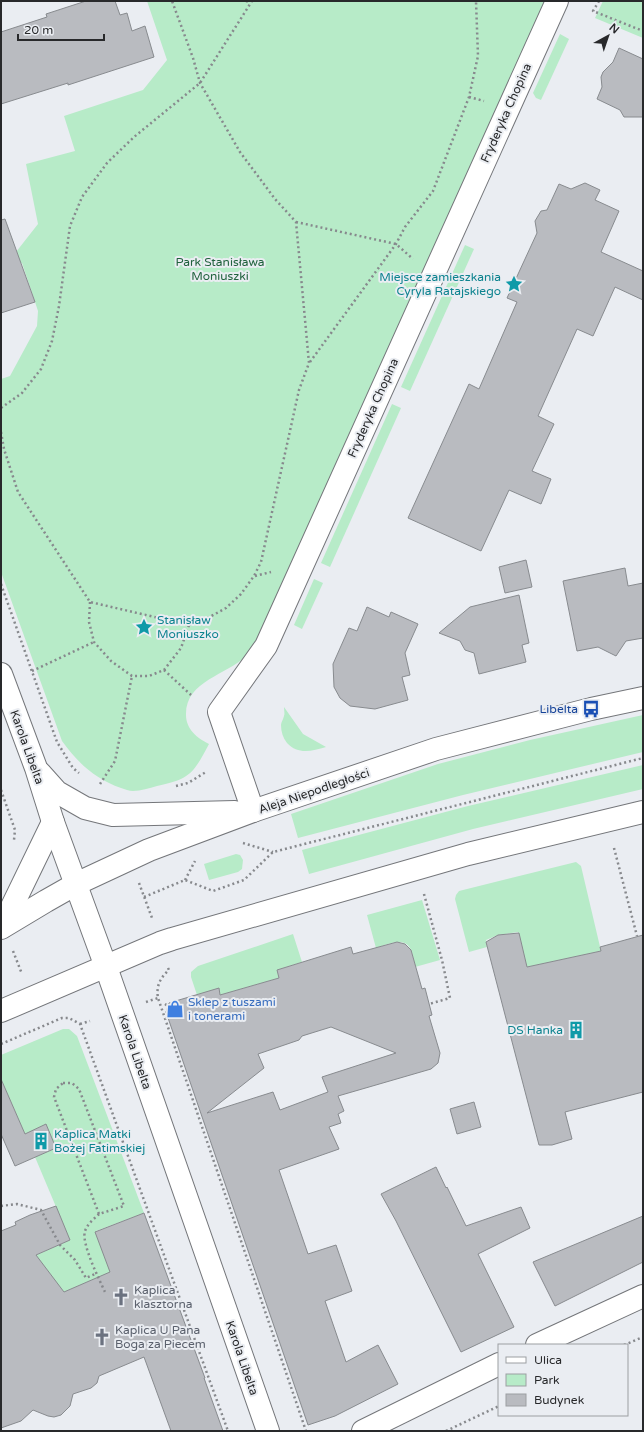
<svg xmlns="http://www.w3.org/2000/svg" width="644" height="1432" viewBox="0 0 644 1432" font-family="'Varela Round',sans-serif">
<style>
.green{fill:#b7ebc8}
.building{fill:#b9bbc0;stroke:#888b8f;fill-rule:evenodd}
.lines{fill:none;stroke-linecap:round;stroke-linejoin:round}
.minor-casing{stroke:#74767a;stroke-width:24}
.path{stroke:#87898d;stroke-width:2.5;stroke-dasharray:2 3;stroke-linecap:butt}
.minor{stroke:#fff;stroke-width:22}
.labels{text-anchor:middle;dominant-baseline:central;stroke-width:4;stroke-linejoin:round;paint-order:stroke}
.street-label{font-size:12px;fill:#28292b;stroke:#eaedf2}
.park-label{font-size:12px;fill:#20623d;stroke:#eaedf2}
.culture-label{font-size:12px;fill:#0d838f;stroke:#eaedf2;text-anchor:end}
.transit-label{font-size:12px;fill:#164399;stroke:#eaedf2;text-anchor:end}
.shop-label{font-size:12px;fill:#366cbe;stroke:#eaedf2;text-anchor:start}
.worship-label{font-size:12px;fill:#5b616d;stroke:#eaedf2;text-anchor:start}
</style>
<rect width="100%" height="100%" fill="#eaedf2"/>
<g class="green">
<path d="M147,1H546L257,640C253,645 250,651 246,656C227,675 185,681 186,715C186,729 197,738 209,744C193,774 190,779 157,786C149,788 141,791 133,791C129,791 125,789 121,788C95,779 78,763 62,741L1,572V379L10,376L37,326L38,311L22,263H20L16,252L38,224L26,164L75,151L64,116L143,90L167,60Z"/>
<path d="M603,1H643V38L595,18Z"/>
<path d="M560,34L569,39L541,100L536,98L533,93Z"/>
<path d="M465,245L474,249L410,391L401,387Z"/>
<path d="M392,404L401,408L330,567L321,563Z"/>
<path d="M314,579L323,583L302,629L294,625Z"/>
<path d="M284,707L303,734L326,747C312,751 298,755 287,743C283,738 281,732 281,725C281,722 283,720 284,716C285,714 284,710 284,707Z"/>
<path d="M643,715V752L463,795L298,838L291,814L438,764L530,740Z"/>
<path d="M643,765V789L473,829L309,874L302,850L468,806Z"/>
<path d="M236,854L240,855L243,860L242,869L238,872L209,880L204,864Z"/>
<path d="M576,862L581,866L601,951L527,967L518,932L498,935L486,940L487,947L469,952L455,899L456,895L459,891Z"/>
<path d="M422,900L440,960L415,967C414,961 413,955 411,950C405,935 386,945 376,948L367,915Z"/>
<path d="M293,934L302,962L277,970L279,978L220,995L219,989L197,995L191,977V972L198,966Z"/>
<path d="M63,1029H69L77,1036L144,1213L96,1231L113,1280L98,1295L92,1280L65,1292L72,1307L52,1278L51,1275L34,1256L70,1240L35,1157L56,1148L46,1125L25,1134L1,1079V1055Z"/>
</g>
<g class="building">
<path d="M86,1H115L120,15L127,13L132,31L145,26L154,57L68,85V83L1,104V32L47,17L46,14Z"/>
<path d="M619,48L643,59V117H624L620,110L597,99L602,87L601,77L603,72L613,62Z"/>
<path d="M585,183L600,190L595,200L619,211L601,252L643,271V300L615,287L593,336L577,329L538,416L554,424L532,471L551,479L541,504L509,490L481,551L408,518L469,384L479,389L517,302L507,298L537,233L535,221L541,211L547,210L559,184L571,189Z"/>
<path d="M5,219L35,302L1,313V220Z"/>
<path d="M526,560L532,587L505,593L499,567Z"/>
<path d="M625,568L628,586L643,583V638L626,641L616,656L598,647L577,651L563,581Z"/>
<path d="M519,595L529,643L522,645L526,662L479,674L474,653L465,650L460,641L439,633L470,607Z"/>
<path d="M367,607L389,617L391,612L418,624L405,653L410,675L402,677L408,700L375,709L350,706L340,698L334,687L333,664L349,628L357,631Z"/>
<path d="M519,933L527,967L601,951L600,947L643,935V1092L565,1112L572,1139L552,1145H539L486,942L498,935Z"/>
<path d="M397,942L405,944L411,950L422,989L425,988L432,1015L429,1016L440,1053L438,1063L431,1069L338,1096L344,1111L338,1114L341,1123L329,1127L339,1149L279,1170L308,1254L336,1245L352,1291L325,1301L346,1362L378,1345L398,1384L335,1416L308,1425L166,1012L169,1003L219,988L220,995L279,978L277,970L351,947L353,954ZM331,1027L396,1053L322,1077L328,1092L280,1110L273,1092L207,1113L264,1068L258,1054L299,1040L302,1036Z"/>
<path d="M1,1079L25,1134L46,1124L56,1148L15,1166L1,1134Z"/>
<path d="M474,1102L481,1127L457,1134L450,1109Z"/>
<path d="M436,1167L446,1188L447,1187L466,1226L521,1207L530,1228L478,1254L514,1327L461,1352L396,1221L381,1194Z"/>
<path d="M56,1206L70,1240L36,1255L64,1292L110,1272L95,1232L144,1213L205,1378H204L223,1431H171L144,1357L99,1376L97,1383L91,1388L73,1394L70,1406L61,1415L54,1417L48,1416L33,1410L21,1421L1,1428V1231L16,1225L15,1222L30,1215Z"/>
<path d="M643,1216V1262L555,1306L533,1262Z"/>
</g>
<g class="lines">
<g class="minor-casing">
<g id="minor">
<path d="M1,674L36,768L53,822L106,967L268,1431"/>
<path d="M40,773L57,792L85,808L113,815L235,812"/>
<path d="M253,811L219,712L266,646L557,1"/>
<path d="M2,927L53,822"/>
<path d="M1,928L46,901L76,884L149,850L253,811L436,749L591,709L643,698"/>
<path d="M1,1011L160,943L172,939L468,854L643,812"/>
<path d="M537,1345L643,1296"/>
<path d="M363,1431L499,1364"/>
</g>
</g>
<g class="path">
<path d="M246,1L250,3"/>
<path d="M599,1L593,11L643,31"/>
<path d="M469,97L484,101"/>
<path d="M296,222L396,244L413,259"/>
<path d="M310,362L396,244L405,227L433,191L469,97L478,56L476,1"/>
<path d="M1,408L22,393L41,369L52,341L59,306L70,226L82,197L107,163L134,137L200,83L252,1"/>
<path d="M1,432L4,449L18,492L90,602L189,625L206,619L226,608L241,594L254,576L261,562L299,390L309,363L296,222L275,199L240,152L200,83L193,58L172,1"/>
<path d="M255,576L271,572"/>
<path d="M1,584L57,742L73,768L79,773"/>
<path d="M90,602L89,622L94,642L111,661L132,676H149L164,670L181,648L189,625"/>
<path d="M164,670L191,695"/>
<path d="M32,671L94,642"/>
<path d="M100,784L115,761L132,676"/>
<path d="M176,786L188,783L206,772"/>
<path d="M1,790L15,830L14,840"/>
<path d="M243,843L273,852"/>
<path d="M614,848L637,936"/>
<path d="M185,880L195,861"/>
<path d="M139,883L152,918"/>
<path d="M424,894L442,960L450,998L429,1004"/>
<path d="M144,897L185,880L213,891L244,880L273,852L643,758"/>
<path d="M13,951L22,974"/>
<path d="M168,968L169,970C160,978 156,986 158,998L306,1431"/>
<path d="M146,1002L158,998"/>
<path d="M165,1004L168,1006"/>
<path d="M80,1024L90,1021"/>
<path d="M1,1044L62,1018H69L80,1024L228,1431"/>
<path d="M63,1083H72L79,1089L124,1206L99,1214L54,1097L56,1089Z"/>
<path d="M1,1206L17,1204L41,1210L60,1245L75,1260L86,1278L97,1273"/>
<path d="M99,1214C94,1219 88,1223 85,1231C81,1243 99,1279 105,1292"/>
<path d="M624,1345L643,1337"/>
<path d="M446,1431L499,1406"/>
</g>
<use href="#minor" class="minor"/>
</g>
<defs>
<g id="sight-bare" transform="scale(1.38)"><path d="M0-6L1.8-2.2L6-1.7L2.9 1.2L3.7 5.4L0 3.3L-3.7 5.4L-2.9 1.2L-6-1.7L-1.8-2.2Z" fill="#0f9aa8" stroke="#eaedf2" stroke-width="2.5" paint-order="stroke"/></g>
<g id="bus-bare" transform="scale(1.38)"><path d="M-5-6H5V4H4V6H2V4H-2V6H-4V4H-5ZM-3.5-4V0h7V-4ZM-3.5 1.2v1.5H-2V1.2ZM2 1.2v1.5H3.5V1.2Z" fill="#1a4fb4" stroke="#eaedf2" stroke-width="2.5" paint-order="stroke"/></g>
<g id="shop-bare" transform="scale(1.38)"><path d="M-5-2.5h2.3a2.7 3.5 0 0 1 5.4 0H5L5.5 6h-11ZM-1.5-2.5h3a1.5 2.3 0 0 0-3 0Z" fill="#3f7fe0" stroke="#eaedf2" stroke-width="2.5" paint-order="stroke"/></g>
<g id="building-bare" transform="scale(1.38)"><path d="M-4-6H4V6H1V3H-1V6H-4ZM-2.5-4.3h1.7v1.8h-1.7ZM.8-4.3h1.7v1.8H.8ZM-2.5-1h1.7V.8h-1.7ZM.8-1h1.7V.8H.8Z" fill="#0f9aa8" stroke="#eaedf2" stroke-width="2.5" paint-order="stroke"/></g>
<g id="church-bare" transform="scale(1.38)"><path d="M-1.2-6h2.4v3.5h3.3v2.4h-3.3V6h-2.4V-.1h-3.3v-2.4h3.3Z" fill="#6b7280" stroke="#eaedf2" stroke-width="2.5" paint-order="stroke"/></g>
</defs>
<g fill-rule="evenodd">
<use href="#sight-bare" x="514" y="284"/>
<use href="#sight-bare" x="144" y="627"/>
<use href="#bus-bare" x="591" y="709"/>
<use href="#shop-bare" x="175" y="1009"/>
<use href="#building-bare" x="576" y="1030"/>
<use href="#building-bare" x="41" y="1141"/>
<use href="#church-bare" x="121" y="1297"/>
<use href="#church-bare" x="102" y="1337"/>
</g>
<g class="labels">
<g class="street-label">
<text transform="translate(506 113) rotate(-66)">Fryderyka Chopina</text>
<text transform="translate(373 408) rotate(-66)">Fryderyka Chopina</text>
<text transform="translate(27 747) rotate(70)">Karola Libelta</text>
<text transform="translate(314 791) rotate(-19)">Aleja Niepodległości</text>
<text transform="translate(135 1052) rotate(71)">Karola Libelta</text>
<text transform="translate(242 1358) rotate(71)">Karola Libelta</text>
</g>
<g class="park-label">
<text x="220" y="262">Park Stanisława<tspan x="220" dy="14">Moniuszki</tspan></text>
</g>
<g class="culture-label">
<text x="501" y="277">Miejsce zamieszkania<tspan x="501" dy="14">Cyryla Ratajskiego</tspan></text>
<text x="157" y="620" text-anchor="start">Stanisław<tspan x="157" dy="14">Moniuszko</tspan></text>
<text x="563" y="1030">DS Hanka</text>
<text x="54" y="1134" text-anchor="start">Kaplica Matki<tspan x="54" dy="14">Bożej Fatimskiej</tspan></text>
</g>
<g class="transit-label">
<text x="578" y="709">Libelta</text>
</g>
<g class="shop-label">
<text x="188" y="1002">Sklep z tuszami<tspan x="188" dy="14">i tonerami</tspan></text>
</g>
<g class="worship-label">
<text x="134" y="1290">Kaplica<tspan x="134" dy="14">klasztorna</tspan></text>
<text x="115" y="1330">Kaplica U Pana<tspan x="115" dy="14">Boga za Piecem</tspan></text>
</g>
</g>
<rect width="644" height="1432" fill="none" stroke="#28292b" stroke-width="4"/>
<rect x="498" y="1344" width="130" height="72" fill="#eaedf2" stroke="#9c9fa2"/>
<rect x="506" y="1357" width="20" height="6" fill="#ffffff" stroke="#9c9fa2"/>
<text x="534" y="1364" font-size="12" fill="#28292b">Ulica</text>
<rect x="506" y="1374" width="20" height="12" fill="#b7ebc8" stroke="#9c9fa2"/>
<text x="534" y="1384" font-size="12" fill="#28292b">Park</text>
<rect x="506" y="1394" width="20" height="12" fill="#b9bbc0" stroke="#9c9fa2"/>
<text x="534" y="1404" font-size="12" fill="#28292b">Budynek</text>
<g transform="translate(608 36) rotate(40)" stroke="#eaedf2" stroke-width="3" paint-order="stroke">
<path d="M0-3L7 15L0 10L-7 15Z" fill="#28292b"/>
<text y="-6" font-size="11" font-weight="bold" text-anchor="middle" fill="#28292b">N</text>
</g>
<path d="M18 34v6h86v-6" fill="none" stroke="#28292b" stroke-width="2"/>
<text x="24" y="34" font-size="12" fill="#28292b" stroke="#eaedf2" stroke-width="3" paint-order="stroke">20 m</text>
</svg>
